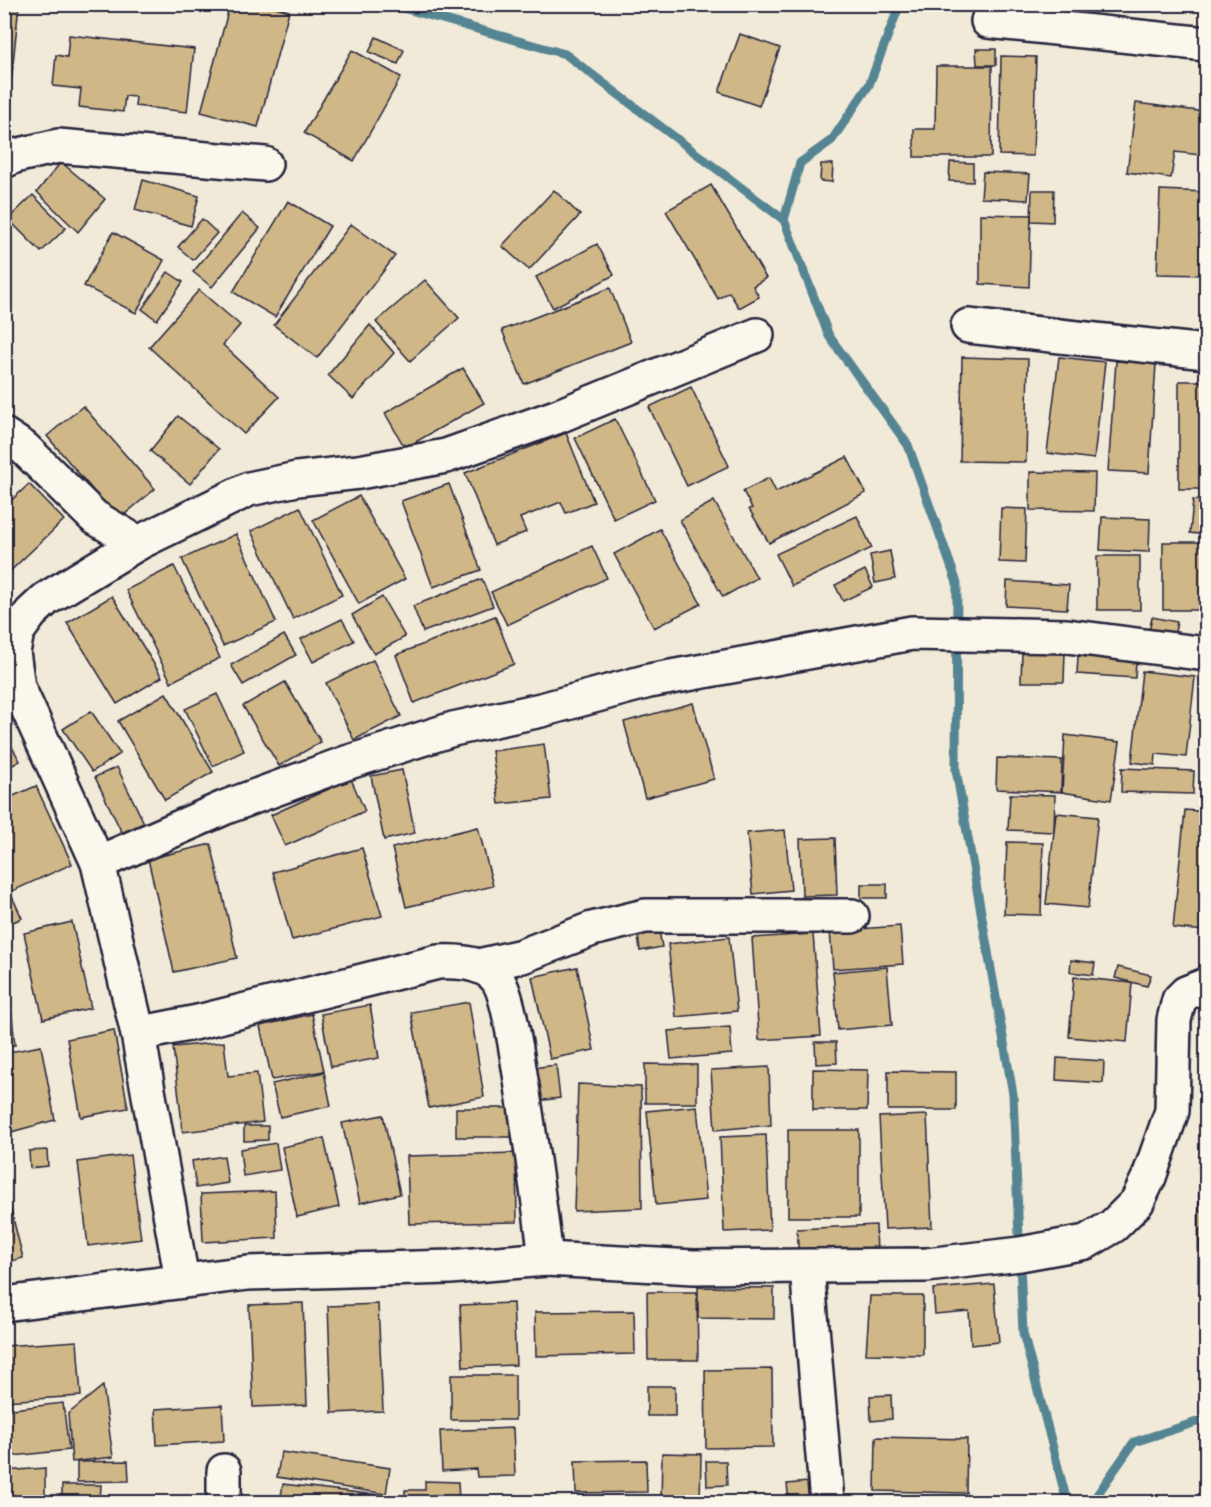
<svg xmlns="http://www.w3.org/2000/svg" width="1211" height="1507" viewBox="0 0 1211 1507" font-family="'Playpen Sans',sans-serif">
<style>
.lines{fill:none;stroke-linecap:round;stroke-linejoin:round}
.stream{stroke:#548593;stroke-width:9}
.building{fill:#d0b787;stroke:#22223b;stroke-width:1.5}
.minor-casing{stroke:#22223b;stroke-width:38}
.minor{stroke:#fbf7ec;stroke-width:33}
</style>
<rect width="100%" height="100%" fill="#f2ead8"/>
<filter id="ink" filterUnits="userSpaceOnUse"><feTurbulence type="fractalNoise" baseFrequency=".0167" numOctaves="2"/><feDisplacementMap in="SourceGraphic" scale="12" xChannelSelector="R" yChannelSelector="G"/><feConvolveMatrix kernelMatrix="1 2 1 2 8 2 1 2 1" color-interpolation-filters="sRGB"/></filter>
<g filter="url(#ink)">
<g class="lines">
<g class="stream">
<path d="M389,4L565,54L784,220"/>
<path d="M900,4L869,85L832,140L800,163L784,220L829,336L908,445L957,583L956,770L1013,1094L1023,1333L1067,1502"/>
<path d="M1092,1502L1134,1442L1206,1419"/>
</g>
</g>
<g class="building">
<path d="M4,4H19L10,94L4,93Z"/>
<path d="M230,4H265L289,11L258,127L201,112Z"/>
<path d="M740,34L780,48L759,106L719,92Z"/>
<path d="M69,35L194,49L187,112L135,106L136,97L125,96L123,112L79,107L81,89L53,86L56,55L67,57Z"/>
<path d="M376,37L404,50L398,64L369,52Z"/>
<path d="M976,49H996V65H977Z"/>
<path d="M352,50L401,77L354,161L304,133Z"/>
<path d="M1001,56L1036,57L1033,156L999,155Z"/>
<path d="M936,66H992L991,157H914V129H935Z"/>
<path d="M1136,103L1206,112L1201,155L1175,152L1171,178L1127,172Z"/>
<path d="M61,162L105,199L78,232L37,192Z"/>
<path d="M950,162L973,163V182L949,181Z"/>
<path d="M821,164H833L832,182L820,181Z"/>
<path d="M983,172L1030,174L1028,200L981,198Z"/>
<path d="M143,180L199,196L191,226L135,210Z"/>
<path d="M711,185L766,278L753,286L759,297L739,308L729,292L718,299L666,211Z"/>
<path d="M554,190L580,215L529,270L502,246Z"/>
<path d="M1032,190H1054L1053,222L1031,221Z"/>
<path d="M1160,190L1206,192V275L1157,274Z"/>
<path d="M33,195L66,228L41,252L8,219Z"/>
<path d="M288,201L330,226L275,317L233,292Z"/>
<path d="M242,213L260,228L212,287L193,272Z"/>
<path d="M980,214L1031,215L1029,287L980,284Z"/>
<path d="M202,219L217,233L193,260L178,247Z"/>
<path d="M351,224L395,256L317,358L274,325Z"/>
<path d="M113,232L164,260L136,313L84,286Z"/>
<path d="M597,244L614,275L553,308L536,277Z"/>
<path d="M168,272L183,282L157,320L142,309Z"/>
<path d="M425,280L459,318L410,361L376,322Z"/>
<path d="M610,288L631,342L524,384L502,330Z"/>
<path d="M199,290L240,325L223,345L279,397L244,434L149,347Z"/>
<path d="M370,325L394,353L353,399L328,375Z"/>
<path d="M962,357L1028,359L1026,462L960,461Z"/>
<path d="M1059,357L1105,362L1094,459L1047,453Z"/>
<path d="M1116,361L1156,364L1149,473L1108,471Z"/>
<path d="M463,368L484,403L405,448L385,413Z"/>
<rect x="1179" y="381" width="27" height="108"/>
<path d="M691,387L729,466L687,486L649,407Z"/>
<path d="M83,406L155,489L118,520L47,436Z"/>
<path d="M178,416L219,449L190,484L150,451Z"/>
<path d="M615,419L655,500L614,519L575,438Z"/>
<path d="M566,433L594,502L566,513L561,502L520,518L526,532L494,545L465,473Z"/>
<path d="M847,457L866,493L769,543L749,509L752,508L743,491L769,478L776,492Z"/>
<path d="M1030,472L1095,473L1094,511L1030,510Z"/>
<path d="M29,484L64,520L4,577V507Z"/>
<path d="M449,484L481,570L433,587L401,501Z"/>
<path d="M359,496L405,579L359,604L313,520Z"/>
<path d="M1193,500L1206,501V535L1190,533Z"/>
<path d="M714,501L757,578L723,597L680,520Z"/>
<path d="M300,507L342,595L293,619L251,531Z"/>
<path d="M1001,508L1027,509L1025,563L999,562Z"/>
<path d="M857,516L872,548L792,586L776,554Z"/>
<path d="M1102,517L1150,519L1149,552L1100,550Z"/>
<path d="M660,529L701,604L654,628L614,554Z"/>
<path d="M236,534L276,622L223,646L182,559Z"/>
<rect x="1163" y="542" width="43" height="68"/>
<path d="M592,546L607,578L507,625L491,592Z"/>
<path d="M890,551L895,579L875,583L870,555Z"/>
<rect x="1097" y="556" width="43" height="54"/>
<path d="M174,566L220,658L171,682L126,590Z"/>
<path d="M865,570L873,587L843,601L835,585Z"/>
<path d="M482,579L493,606L423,632L413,606Z"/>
<path d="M1007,581L1069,585L1067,609L1006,606Z"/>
<path d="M112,596L162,677L117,704L67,623Z"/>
<path d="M382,597L405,637L374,654L352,615Z"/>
<path d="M495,616L514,664L414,703L396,655Z"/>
<path d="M1152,617L1177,622L1173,642L1148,637Z"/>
<path d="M342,619L354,641L313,662L301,639Z"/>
<path d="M284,635L296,655L243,685L231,665Z"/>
<path d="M1022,651L1065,652L1064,682H1021Z"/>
<path d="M1078,656L1136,660L1135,678L1077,674Z"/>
<path d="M373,660L401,716L354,740L326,683Z"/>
<path d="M1142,671L1195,677L1186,757L1156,754L1155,765L1132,762Z"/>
<path d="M285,682L321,742L279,766L243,706Z"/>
<path d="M166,693L213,772L165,800L118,721Z"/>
<path d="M217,694L244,751L213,766L185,709Z"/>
<path d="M693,703L714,779L645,798L624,722Z"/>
<path d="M91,711L120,754L92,772L63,729Z"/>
<path d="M4,733L20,761L4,770Z"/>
<path d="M1065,735L1120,742L1111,800L1062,792Z"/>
<path d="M544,744L551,799L499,804L492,751Z"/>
<path d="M997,758L1062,760L1061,792L996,789Z"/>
<path d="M117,767L144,823L122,833L95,777Z"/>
<path d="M1122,768L1194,771L1193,794L1121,792Z"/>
<path d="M402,770L415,833L384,840L371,776Z"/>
<path d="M351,779L365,811L285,846L271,815Z"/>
<path d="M36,786L72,864L10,892L22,918L4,926V800Z"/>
<path d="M1010,794L1055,795L1054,832L1008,830Z"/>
<path d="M1185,810L1206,812V931L1173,928Z"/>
<path d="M1056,813L1098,817L1088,908L1046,904Z"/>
<path d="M478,827L493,886L406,907L392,848Z"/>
<path d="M785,830L791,890L753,894L747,833Z"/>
<path d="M835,838L837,895L802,896L800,839Z"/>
<path d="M1007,842L1043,843L1041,915L1004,914Z"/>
<path d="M211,844L237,958L174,972L148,859Z"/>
<path d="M362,848L382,916L292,940L273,872Z"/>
<rect x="861" y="884" width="26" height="14"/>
<path d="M72,922L91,1008L43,1019L24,933Z"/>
<path d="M658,925L662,947L640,951L637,928Z"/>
<path d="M900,926L903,964L833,969L830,931Z"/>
<path d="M813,934L821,1036L759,1040L752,938Z"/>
<path d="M729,937L737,1011L676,1017L668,944Z"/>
<path d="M1071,960L1095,963L1093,975L1070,972Z"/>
<path d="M577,967L594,1050L550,1059L532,977Z"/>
<path d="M887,967L892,1025L838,1030L833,972Z"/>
<path d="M1118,967L1151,975L1147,986L1115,978Z"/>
<path d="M4,977H8L15,1045L4,1046Z"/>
<path d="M1074,977L1132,983L1127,1042L1069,1037Z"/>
<path d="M469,1002L484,1097L429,1108L411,1012Z"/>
<path d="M370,1005L379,1058L331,1067L321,1014Z"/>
<path d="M312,1014L324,1071L272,1080L260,1026Z"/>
<path d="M730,1027L732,1054L671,1059L668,1031Z"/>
<path d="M114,1030L128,1108L81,1117L67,1039Z"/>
<path d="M224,1042L228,1076L257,1073L263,1122L183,1132L173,1047Z"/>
<path d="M815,1042H836L837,1063L816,1064Z"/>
<path d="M41,1046L55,1120L11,1132L4,1103V1053Z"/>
<path d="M1057,1058L1104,1061L1103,1083L1056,1080Z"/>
<path d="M645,1064L697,1065V1103H645Z"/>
<path d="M556,1065L560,1098L537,1101L532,1068Z"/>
<path d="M769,1067L771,1125L715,1130L711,1070Z"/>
<path d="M813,1069L868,1070L867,1110H813Z"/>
<path d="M888,1071L956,1072V1110H888Z"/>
<path d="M324,1072L331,1106L280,1117L272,1084Z"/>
<path d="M578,1084L641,1087L642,1208L574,1211Z"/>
<path d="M697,1106L706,1200L656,1205L647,1111Z"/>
<rect x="456" y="1108" width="63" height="29"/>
<path d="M383,1115L400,1194L360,1203L342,1123Z"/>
<path d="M927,1115L932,1227L885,1229L879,1117Z"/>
<path d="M244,1126H268V1140L244,1141Z"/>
<path d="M1204,1128H1206V1171L1198,1170Z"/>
<rect x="788" y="1130" width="71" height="87"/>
<path d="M766,1135L770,1230L724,1232L720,1137Z"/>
<path d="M324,1138L339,1207L297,1217L282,1147Z"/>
<path d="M276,1143L280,1170L243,1176L240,1149Z"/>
<path d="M47,1150L48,1166L30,1168L29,1151Z"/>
<path d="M516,1153L517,1222L409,1224L407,1156Z"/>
<path d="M130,1155L141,1239L88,1246L78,1162Z"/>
<path d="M224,1156L228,1183L196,1188L192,1161Z"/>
<path d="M4,1182L23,1258L4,1263Z"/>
<path d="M275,1191L277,1238L203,1242L201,1194Z"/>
<path d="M1199,1191H1206V1282H1198Z"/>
<path d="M876,1225L877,1256L799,1259L797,1229Z"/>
<path d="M994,1284L999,1342L971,1345L969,1311L935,1314L933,1289Z"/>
<path d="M698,1287L774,1288V1319L698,1318Z"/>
<path d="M647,1292H697L698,1360H648Z"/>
<path d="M870,1296H923V1355L866,1354Z"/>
<path d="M303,1303L307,1405L253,1407L249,1305Z"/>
<path d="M513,1303L516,1365L463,1367L460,1305Z"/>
<path d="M378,1304L383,1411L332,1413L328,1306Z"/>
<path d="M634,1311L635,1354L536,1356L535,1312Z"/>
<path d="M77,1341L81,1396L4,1401V1346Z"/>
<path d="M772,1369L773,1447L706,1448L705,1370Z"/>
<rect x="451" y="1375" width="64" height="45"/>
<path d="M103,1386L113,1457L72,1462L68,1414Z"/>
<rect x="647" y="1386" width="28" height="30"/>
<path d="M891,1395L892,1419L871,1421L870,1396Z"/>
<path d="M63,1403L69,1450L4,1457V1410Z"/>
<path d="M222,1405L224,1441L157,1445L155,1409Z"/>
<path d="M513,1428L515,1476L477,1477L476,1469L442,1471L440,1431Z"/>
<path d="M876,1437L967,1439L966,1493L875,1491Z"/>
<path d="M281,1452L390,1468L386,1494L277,1477Z"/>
<path d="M662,1453L701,1454L700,1502H661Z"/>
<path d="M646,1460L647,1492L576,1493L575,1461Z"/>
<path d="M128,1461L129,1481L77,1482V1462Z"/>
<path d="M706,1461H726L727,1485L707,1486Z"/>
<path d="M45,1468V1502H4V1471Z"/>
<path d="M425,1481L458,1482L459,1501L465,1502H405V1490H425Z"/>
<path d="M808,1482L810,1502H789L787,1484Z"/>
<path d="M283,1484L394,1497L393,1502H280Z"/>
<path d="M62,1485H101L100,1502H62Z"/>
<path d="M497,1500L524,1501V1502H497Z"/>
</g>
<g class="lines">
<g class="minor-casing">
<g id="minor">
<path d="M988,21L1206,44"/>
<path d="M4,161L15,156L58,146L265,164"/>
<path d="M968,326L1206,352"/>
<path d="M4,435L24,448L94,517L138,543"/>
<path d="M98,863L226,807L346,763L453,729L541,710L649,681L912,633L1067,636L1206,654"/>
<path d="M478,966L522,956L592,929L645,916H852"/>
<path d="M138,1034L198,1022L438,962C457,961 484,962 497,979C507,992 514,1038 517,1055C528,1123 538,1191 546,1259"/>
<path d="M807,1268L827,1502"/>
<path d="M182,1280L138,1034L98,863L18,687L13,652L17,632L31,613L46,599L138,543L249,489L297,479L359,472L446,456L556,417L757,335"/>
<path d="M4,1304L248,1273L450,1267L546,1259L694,1267L927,1265L1020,1254L1086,1242L1113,1226L1137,1202L1149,1177L1172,1111L1174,1020L1179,1000L1186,993L1206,985"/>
<path d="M224,1471V1502"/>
</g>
</g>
<use href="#minor" class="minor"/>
</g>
</g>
<rect width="1211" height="1507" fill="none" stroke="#fbf7ec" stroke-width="24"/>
<rect x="12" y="12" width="1187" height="1483" fill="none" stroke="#22223b" stroke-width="2" filter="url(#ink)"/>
</svg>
